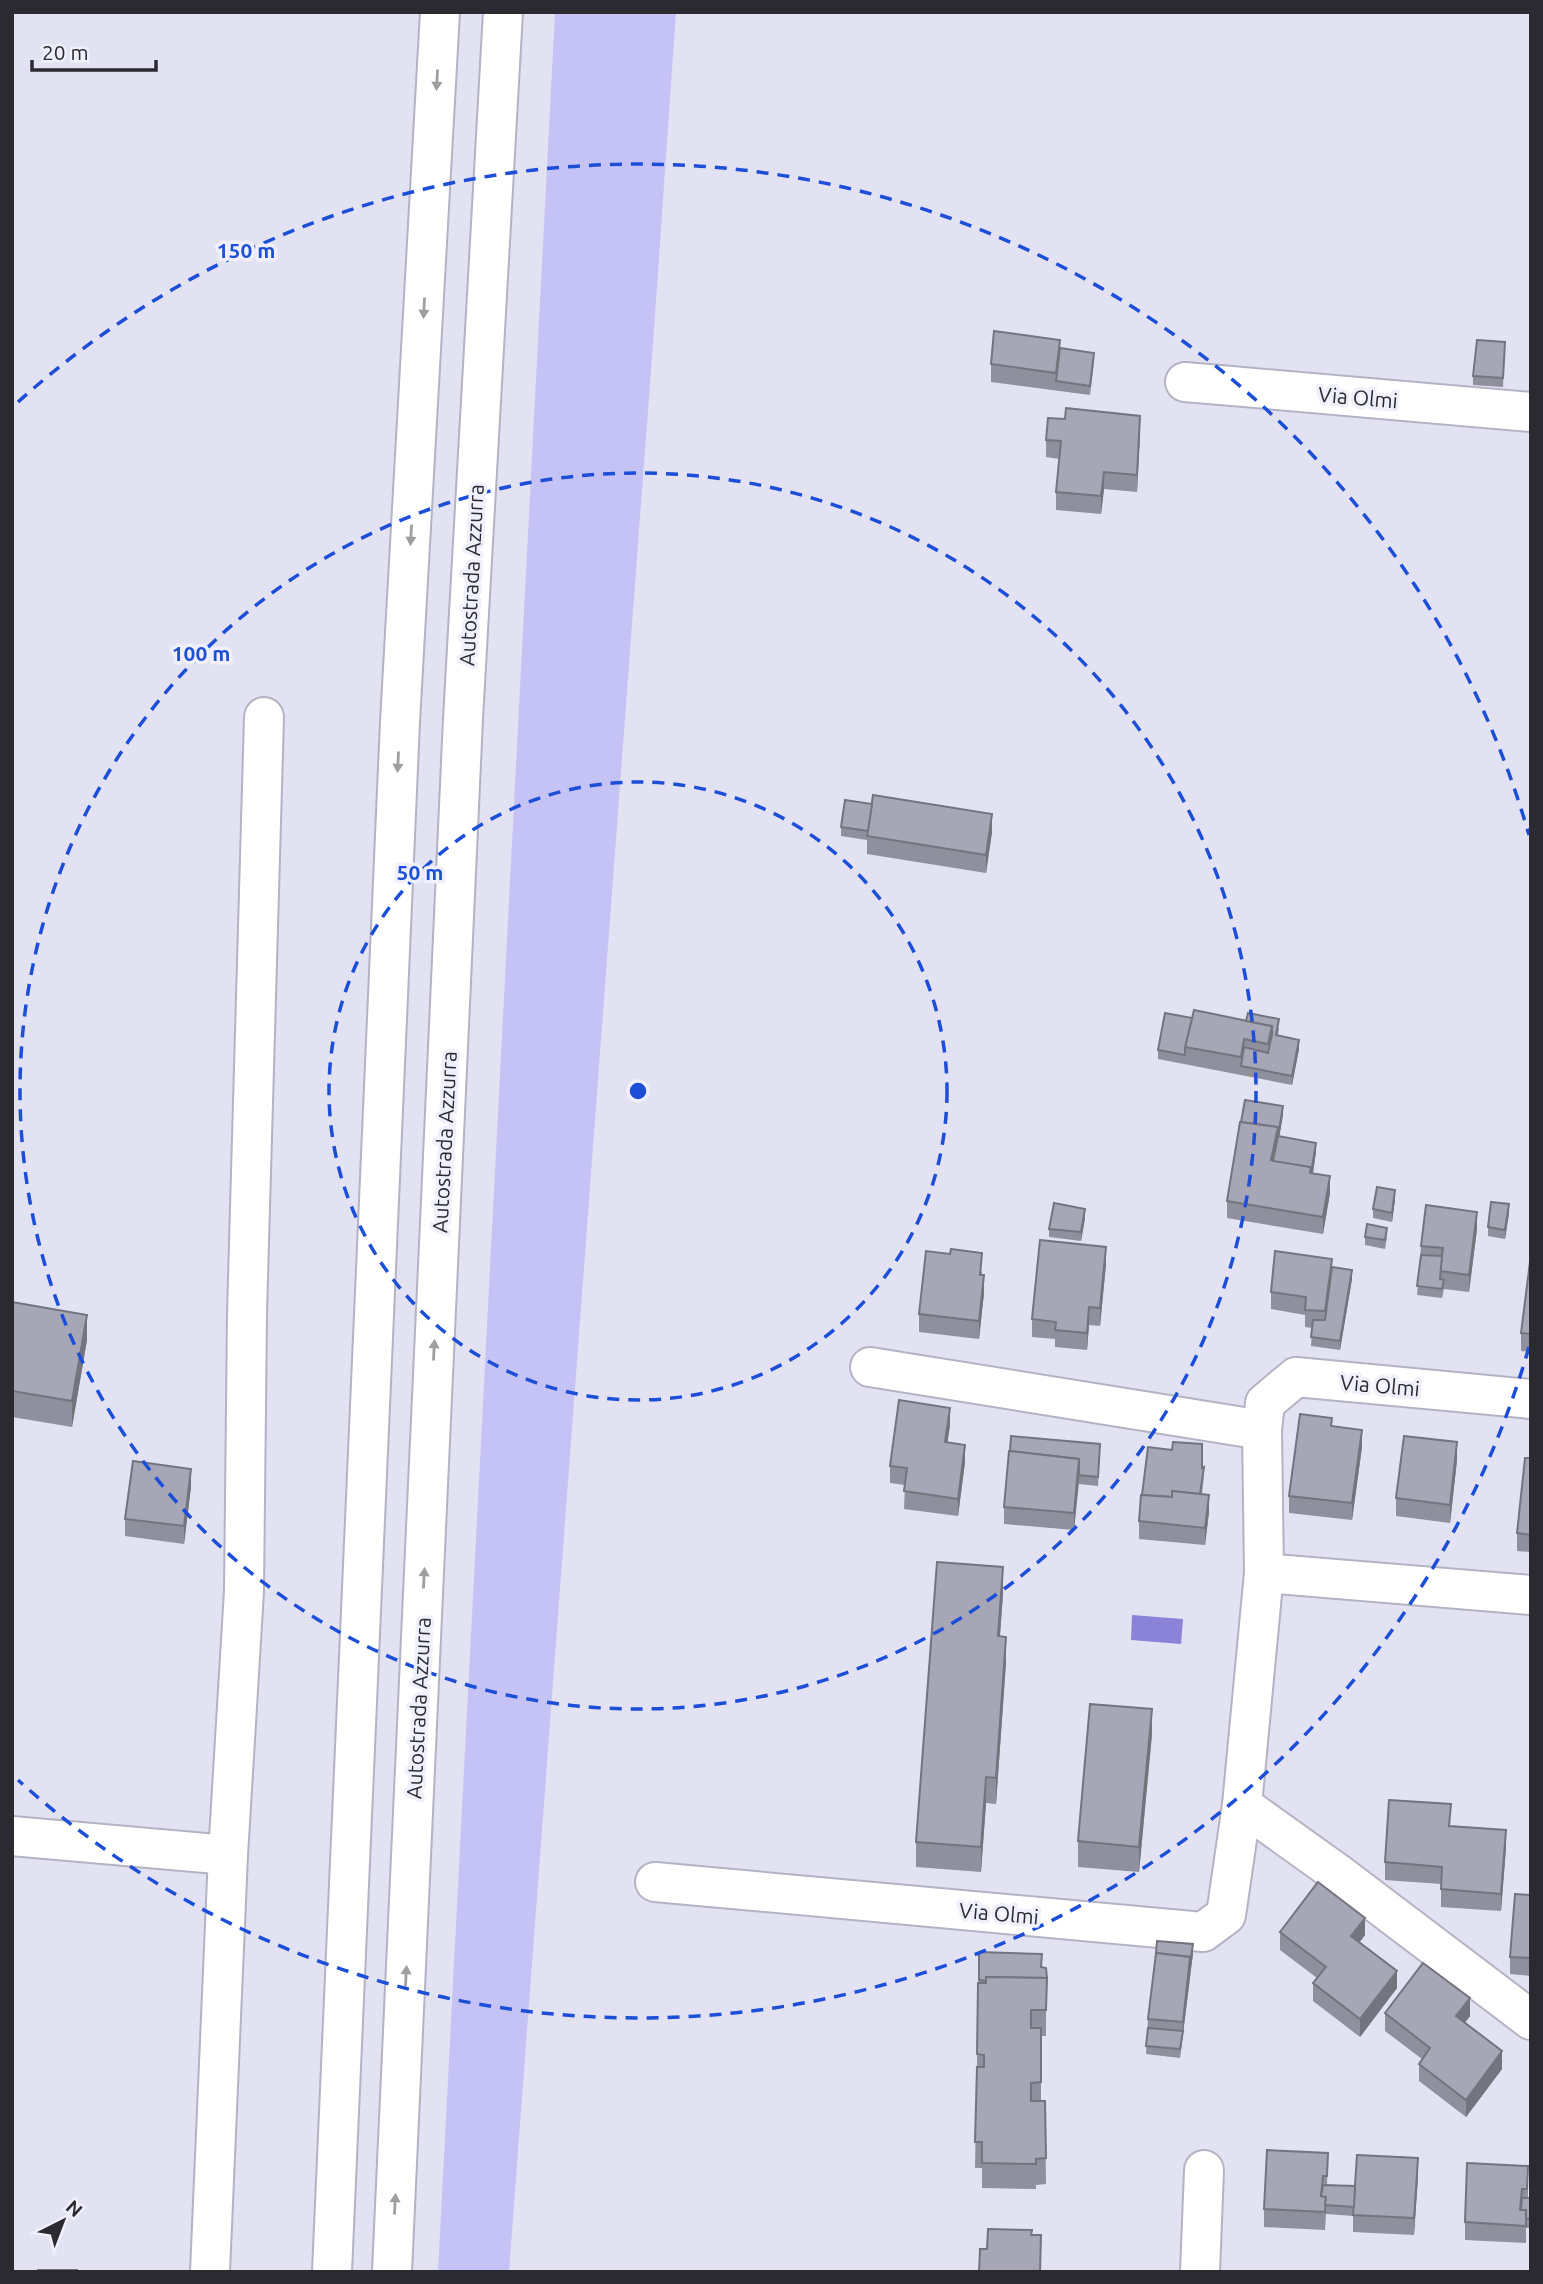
<svg xmlns="http://www.w3.org/2000/svg" width="1543" height="2284" viewBox="0 0 1543 2284" font-family="Ubuntu,sans-serif">
<style>
.green{fill:#c5c3f5}
.water{fill:#8a83d7}
.lines{fill:none;stroke-linecap:round;stroke-linejoin:round}
.street-casing{stroke:#b3b3c3;stroke-width:42}
.highway-casing{stroke:#b3b3c3;stroke-width:42}
.street{stroke:#fff;stroke-width:38}
.highway{stroke:#fff;stroke-width:38}
.wall{fill:#8f8f9d}
.shaded-wall{fill:#74747f}
.building{fill:#a6a6b6;stroke:#74747f;stroke-width:2}
.oneway{fill:#9f9fa2}
.ring{fill:none;stroke:#1d4ed8;stroke-width:3.5;stroke-dasharray:12 9}
.labels{text-anchor:middle;dominant-baseline:central;stroke-width:7;stroke-linejoin:round;paint-order:stroke}
.street-label{font-size:21px;fill:#2a2a30;stroke:#f0f0fd}
.centre{fill:#1d4ed8;stroke:#f0f0fd;stroke-width:3.5}
.ring-label{font-size:21px;text-anchor:middle;font-weight:bold;fill:#1d4ed8;stroke:#f0f0fd;stroke-width:7;stroke-linejoin:round;paint-order:stroke}
</style>
<rect width="100%" height="100%" fill="#e2e2f3"/>
<path class="green" d="M555,12H676L654,330L509,2272H438Z"/>
<path class="water" d="M1132,1615L1183,1619L1181,1644L1131,1640Z"/>
<g class="lines">
<g class="street-casing">
<g id="street">
<path d="M1185,382L1531,412"/>
<path d="M870,1367L1262,1430"/>
<path d="M1531,1399L1296,1377L1265,1403L1262,1430L1264,1573L1531,1595"/>
<path d="M1242,1805L1337,1873L1531,2020"/>
<path d="M12,1836L228,1855"/>
<path d="M655,1882L1203,1932L1226,1915L1242,1805L1264,1573"/>
<path d="M210,2272L228,1855L244,1591L247,1313L264,717"/>
<path d="M1200,2272L1204,2170"/>
</g>
</g>
<g class="highway-casing">
<g id="highway">
<path d="M332,2272L400,722L440,12"/>
<path d="M392,2272L463,719L503,12"/>
</g>
</g>
<use href="#street" class="street"/>
<use href="#highway" class="highway"/>
</g>
<g class="wall">
<path d="M1060,348L1094,362L1090,395L991,382V364Z"/>
<path d="M1505,351L1503,387L1473,385V376Z"/>
<path d="M1140,433L1137,492L1104,489L1101,514L1056,510V492L1059,459L1046,457V440Z"/>
<path d="M841,827L992,832L986,873L867,854V840L841,836Z"/>
<path d="M1192,1018L1279,1028L1278,1036L1299,1049L1292,1085L1158,1059V1050Z"/>
<path d="M1283,1115L1279,1136L1316,1152L1313,1173L1330,1193L1323,1234L1227,1218V1201Z"/>
<path d="M1395,1199L1392,1222L1373,1218V1209Z"/>
<path d="M1509,1213L1505,1239L1488,1236V1227Z"/>
<path d="M1085,1218L1081,1241L1049,1237V1229Z"/>
<path d="M1477,1229L1469,1292L1444,1289L1442,1298L1417,1295L1421,1246Z"/>
<path d="M1365,1237H1387L1385,1249L1365,1245Z"/>
<path d="M1531,1254V1352L1521,1351V1333Z"/>
<path d="M1106,1264L1100,1326L1089,1325L1087,1350L1055,1347V1339L1032,1337V1319Z"/>
<path d="M1332,1267L1352,1279L1340,1350L1311,1346L1312,1328L1305,1327V1315L1271,1309V1292Z"/>
<path d="M982,1271V1275L984,1293L979,1339L919,1332V1314Z"/>
<path d="M12,1302L87,1340L72,1427L12,1417Z"/>
<path d="M950,1425L947,1443L965,1462L958,1516L904,1509L905,1485L890,1483V1466Z"/>
<path d="M1332,1426L1362,1447L1352,1520L1289,1513V1496Z"/>
<path d="M1100,1453L1098,1486L1079,1484L1074,1530L1004,1524V1507Z"/>
<path d="M1531,1458V1552L1517,1551V1533Z"/>
<path d="M1457,1460L1450,1523L1396,1516V1498Z"/>
<path d="M1204,1476L1202,1494L1209,1512L1205,1545L1139,1539V1521Z"/>
<path d="M191,1487L184,1544L125,1536V1519Z"/>
<path d="M1003,1593L1000,1636L1006,1662L996,1804L986,1803L981,1872L916,1867V1842Z"/>
<path d="M1152,1734L1139,1872L1078,1867V1841Z"/>
<path d="M1450,1826L1506,1847L1501,1911L1441,1907V1884L1385,1880V1862Z"/>
<path d="M1531,1895V1976L1510,1974V1957Z"/>
<path d="M1280,1932L1365,1935L1359,1943L1397,1988L1360,2037L1313,2001V1983L1317,1978L1280,1950Z"/>
<path d="M979,1952L1046,1968V2036H1041V2101H1045L1046,2184L1036,2185V2189L982,2188V2168H975Z"/>
<path d="M1193,1953L1180,2058L1146,2054L1148,2019Z"/>
<path d="M1385,2013L1470,2016L1465,2023L1502,2069L1466,2117L1419,2081V2064L1422,2059L1385,2031Z"/>
<path d="M1328,2153L1327,2185L1355,2186L1418,2176L1414,2235L1353,2232V2216L1326,2214L1325,2230L1264,2227V2209Z"/>
<path d="M1528,2166V2198H1531V2228H1526V2243L1465,2240V2222Z"/>
</g>
<g class="shaded-wall">
<path d="M1140,416V433L1137,492V475Z"/>
<path d="M1104,472V489L1101,514V496Z"/>
<path d="M992,814V832L986,873V855Z"/>
<path d="M1299,1040V1049L1292,1085V1076Z"/>
<path d="M1283,1106V1115L1278,1145L1271,1169V1160Z"/>
<path d="M1316,1143V1152L1311,1185V1176Z"/>
<path d="M1330,1176V1193L1323,1234V1217Z"/>
<path d="M1395,1190V1199L1392,1222V1213Z"/>
<path d="M1509,1204V1213L1505,1239V1230Z"/>
<path d="M1085,1209V1218L1081,1241V1232Z"/>
<path d="M1477,1212V1229L1469,1292V1275Z"/>
<path d="M1106,1247V1264L1100,1326V1308Z"/>
<path d="M1352,1270V1279L1340,1350V1341Z"/>
<path d="M984,1275V1293L979,1339V1321Z"/>
<path d="M1089,1307V1325L1087,1350V1333Z"/>
<path d="M87,1315V1340L72,1427V1401Z"/>
<path d="M950,1408V1425L945,1460V1442Z"/>
<path d="M1362,1430V1447L1352,1520V1503Z"/>
<path d="M1457,1442V1460L1450,1523V1505Z"/>
<path d="M965,1445V1462L958,1516V1499Z"/>
<path d="M1079,1459V1476L1074,1530V1513Z"/>
<path d="M191,1469V1487L184,1544V1526Z"/>
<path d="M1209,1495V1512L1205,1545V1528Z"/>
<path d="M1003,1567V1593L998,1662V1636Z"/>
<path d="M1006,1637V1662L996,1804V1778Z"/>
<path d="M1152,1709V1734L1139,1872V1847Z"/>
<path d="M986,1777V1803L981,1872V1847Z"/>
<path d="M1506,1830V1847L1501,1911V1894Z"/>
<path d="M1365,1918V1935L1351,1953V1936Z"/>
<path d="M1193,1944V1953L1180,2058L1183,2022L1190,1957Z"/>
<path d="M1397,1971V1988L1360,2037V2019Z"/>
<path d="M1470,1998V2016L1456,2034V2016Z"/>
<path d="M1502,2051V2069L1466,2117V2100Z"/>
<path d="M1418,2158V2176L1414,2235V2218Z"/>
</g>
<g class="building">
<path d="M994,331L1060,340L1056,373L991,364Z"/>
<path d="M1477,340L1505,342L1503,378L1473,376Z"/>
<path d="M1060,348L1094,353L1090,386L1056,381Z"/>
<path d="M1066,408L1140,416L1137,475L1104,472L1101,496L1056,492L1061,441L1046,440L1048,418L1065,419Z"/>
<path d="M873,795L992,814L986,855L867,836Z"/>
<path d="M845,800L872,804L868,831L841,827Z"/>
<path d="M1194,1010L1272,1026L1268,1044L1244,1039L1241,1057L1185,1047Z"/>
<path d="M1165,1013L1192,1018L1185,1047V1055L1158,1050Z"/>
<path d="M1248,1013L1279,1019L1276,1035L1299,1040L1292,1076L1241,1066L1244,1047L1268,1053L1272,1035V1026L1246,1021Z"/>
<path d="M1245,1100L1283,1106L1278,1136V1127L1241,1122Z"/>
<path d="M1240,1122L1278,1127L1271,1160L1311,1167L1310,1173L1330,1176L1323,1217L1227,1201Z"/>
<path d="M1278,1136L1316,1143L1311,1173V1167L1273,1161Z"/>
<path d="M1377,1187L1395,1190L1392,1213L1373,1209Z"/>
<path d="M1491,1202L1509,1204L1505,1230L1488,1227Z"/>
<path d="M1054,1203L1085,1209L1081,1232L1049,1229Z"/>
<path d="M1426,1205L1477,1212L1469,1275L1440,1271L1443,1248L1421,1246Z"/>
<path d="M1367,1224L1387,1228L1385,1240L1365,1237Z"/>
<path d="M1040,1240L1106,1247L1100,1308L1089,1307L1087,1333L1055,1330L1056,1322L1032,1319Z"/>
<path d="M951,1249L982,1253L980,1275H984L979,1321L919,1314L926,1251L950,1254Z"/>
<path d="M1275,1251L1332,1259L1325,1311L1305,1310L1306,1297L1271,1292Z"/>
<path d="M1531,1254V1334L1521,1333Z"/>
<path d="M1421,1255L1442,1256L1440,1279L1444,1280L1442,1289L1417,1286Z"/>
<path d="M1332,1267L1352,1270L1340,1341L1311,1337L1313,1320H1325Z"/>
<path d="M12,1302L87,1315L72,1401L12,1391Z"/>
<path d="M899,1400L950,1408L945,1442L965,1445L958,1499L904,1491L907,1468L890,1466Z"/>
<path d="M1300,1414L1332,1418L1331,1426L1362,1430L1352,1503L1289,1496Z"/>
<path d="M1011,1436L1100,1444L1098,1477L1079,1475V1459L1010,1451Z"/>
<path d="M1404,1436L1457,1442L1450,1505L1396,1498Z"/>
<path d="M1173,1442L1202,1444V1468L1204,1467L1200,1494L1172,1491V1497L1142,1495L1148,1447L1172,1450Z"/>
<path d="M1009,1451L1079,1459L1074,1513L1004,1507Z"/>
<path d="M1525,1458H1531V1535L1517,1533Z"/>
<path d="M133,1461L191,1469L184,1526L125,1519Z"/>
<path d="M1172,1491L1209,1495L1205,1528L1139,1521L1141,1495L1172,1497Z"/>
<path d="M937,1562L1003,1567L998,1636L1006,1637L996,1778L986,1777L981,1847L916,1842Z"/>
<path d="M1090,1704L1152,1709L1139,1847L1078,1841Z"/>
<path d="M1389,1800L1451,1804L1449,1826L1506,1830L1501,1894L1441,1889L1442,1867L1385,1862Z"/>
<path d="M1318,1882L1365,1918L1351,1936L1397,1971L1360,2019L1313,1983L1326,1967L1280,1932Z"/>
<path d="M1515,1894L1531,1895V1958L1510,1957Z"/>
<path d="M1157,1941L1193,1944L1190,1966V1957L1156,1953Z"/>
<path d="M979,1952L1042,1954L1041,1967L1046,1968L1047,1978L986,1977V1981L979,1980Z"/>
<path d="M1156,1953L1190,1957L1183,2022L1148,2019Z"/>
<path d="M1423,1963L1470,1998L1456,2016L1502,2051L1466,2100L1419,2064L1430,2048L1385,2013Z"/>
<path d="M986,1977L1047,1978L1046,2010H1031V2028H1041V2082L1031,2083V2101H1045L1046,2158L1036,2159V2164L982,2163V2142H975L977,2067H984V2055L977,2054L978,1983H986Z"/>
<path d="M1148,2028L1183,2031L1180,2049L1146,2046Z"/>
<path d="M1267,2150L1328,2153L1327,2176H1323L1321,2196L1326,2197L1325,2212L1264,2209Z"/>
<path d="M1357,2155L1418,2158L1414,2218L1353,2215Z"/>
<path d="M1467,2163L1528,2166L1527,2189H1522L1520,2210H1526V2226L1465,2222Z"/>
<path d="M1323,2185L1355,2186L1354,2207L1325,2205L1326,2197L1321,2196Z"/>
<path d="M1522,2198H1531V2219H1526V2210H1521Z"/>
<path d="M988,2229L1032,2230L1031,2235H1041L1040,2272H979L980,2249H987Z"/>
<rect x="38" y="2270" width="39" height="2"/>
</g>
<defs><path id="oneway-solid" d="M-6-.8H1V-3.2L6.5 0L1 3.2V.8H-6Z" transform="scale(1.75)"/></defs>
<g class="oneway">
<use href="#oneway-solid" transform="translate(437 80) rotate(93)"/>
<use href="#oneway-solid" transform="translate(424 308) rotate(93)"/>
<use href="#oneway-solid" transform="translate(411 535) rotate(93)"/>
<use href="#oneway-solid" transform="translate(398 762) rotate(93)"/>
<use href="#oneway-solid" transform="translate(434 1350) rotate(-87)"/>
<use href="#oneway-solid" transform="translate(424 1578) rotate(-87)"/>
<use href="#oneway-solid" transform="translate(406 1976) rotate(-87)"/>
<use href="#oneway-solid" transform="translate(395 2204) rotate(-87)"/>
</g>
<g class="ring">
<circle cx="638" cy="1091" r="309"/>
<circle cx="638" cy="1091" r="618"/>
<path d="M1529 1347A927 927 0 0 1 18 1780M18 402A927 927 0 0 1 1529 835"/>
</g>
<g class="labels">
<g class="street-label">
<text transform="translate(1358 397) rotate(5)">Via Olmi</text>
<text transform="translate(471 575) rotate(-87)">Autostrada Azzurra</text>
<text transform="translate(444 1142) rotate(-87)">Autostrada Azzurra</text>
<text transform="translate(1380 1385) rotate(5)">Via Olmi</text>
<text transform="translate(418 1708) rotate(-87)">Autostrada Azzurra</text>
<text transform="translate(999 1913) rotate(5)">Via Olmi</text>
</g>
</g>
<circle cx="638" cy="1091" r="10" class="centre"/>
<g class="ring-label">
<text x="246" y="258">150 m</text>
<text x="201" y="661">100 m</text>
<text x="420" y="880">50 m</text>
</g>
<rect width="1543" height="2284" fill="none" stroke="#2a2a30" stroke-width="28"/>
<g transform="translate(63 2221) rotate(42)" stroke="#f0f0fd" stroke-width="5" paint-order="stroke">
<path d="M0-5L12 26L0 18L-12 26Z" fill="#2a2a30"/>
<text y="-10" font-size="19" font-weight="bold" text-anchor="middle" fill="#2a2a30">N</text>
</g>
<path d="M32 60v10h124v-10" fill="none" stroke="#2a2a30" stroke-width="3.5"/>
<text x="42" y="60" font-size="21" fill="#2a2a30" stroke="#f0f0fd" stroke-width="5" paint-order="stroke">20 m</text>
</svg>
